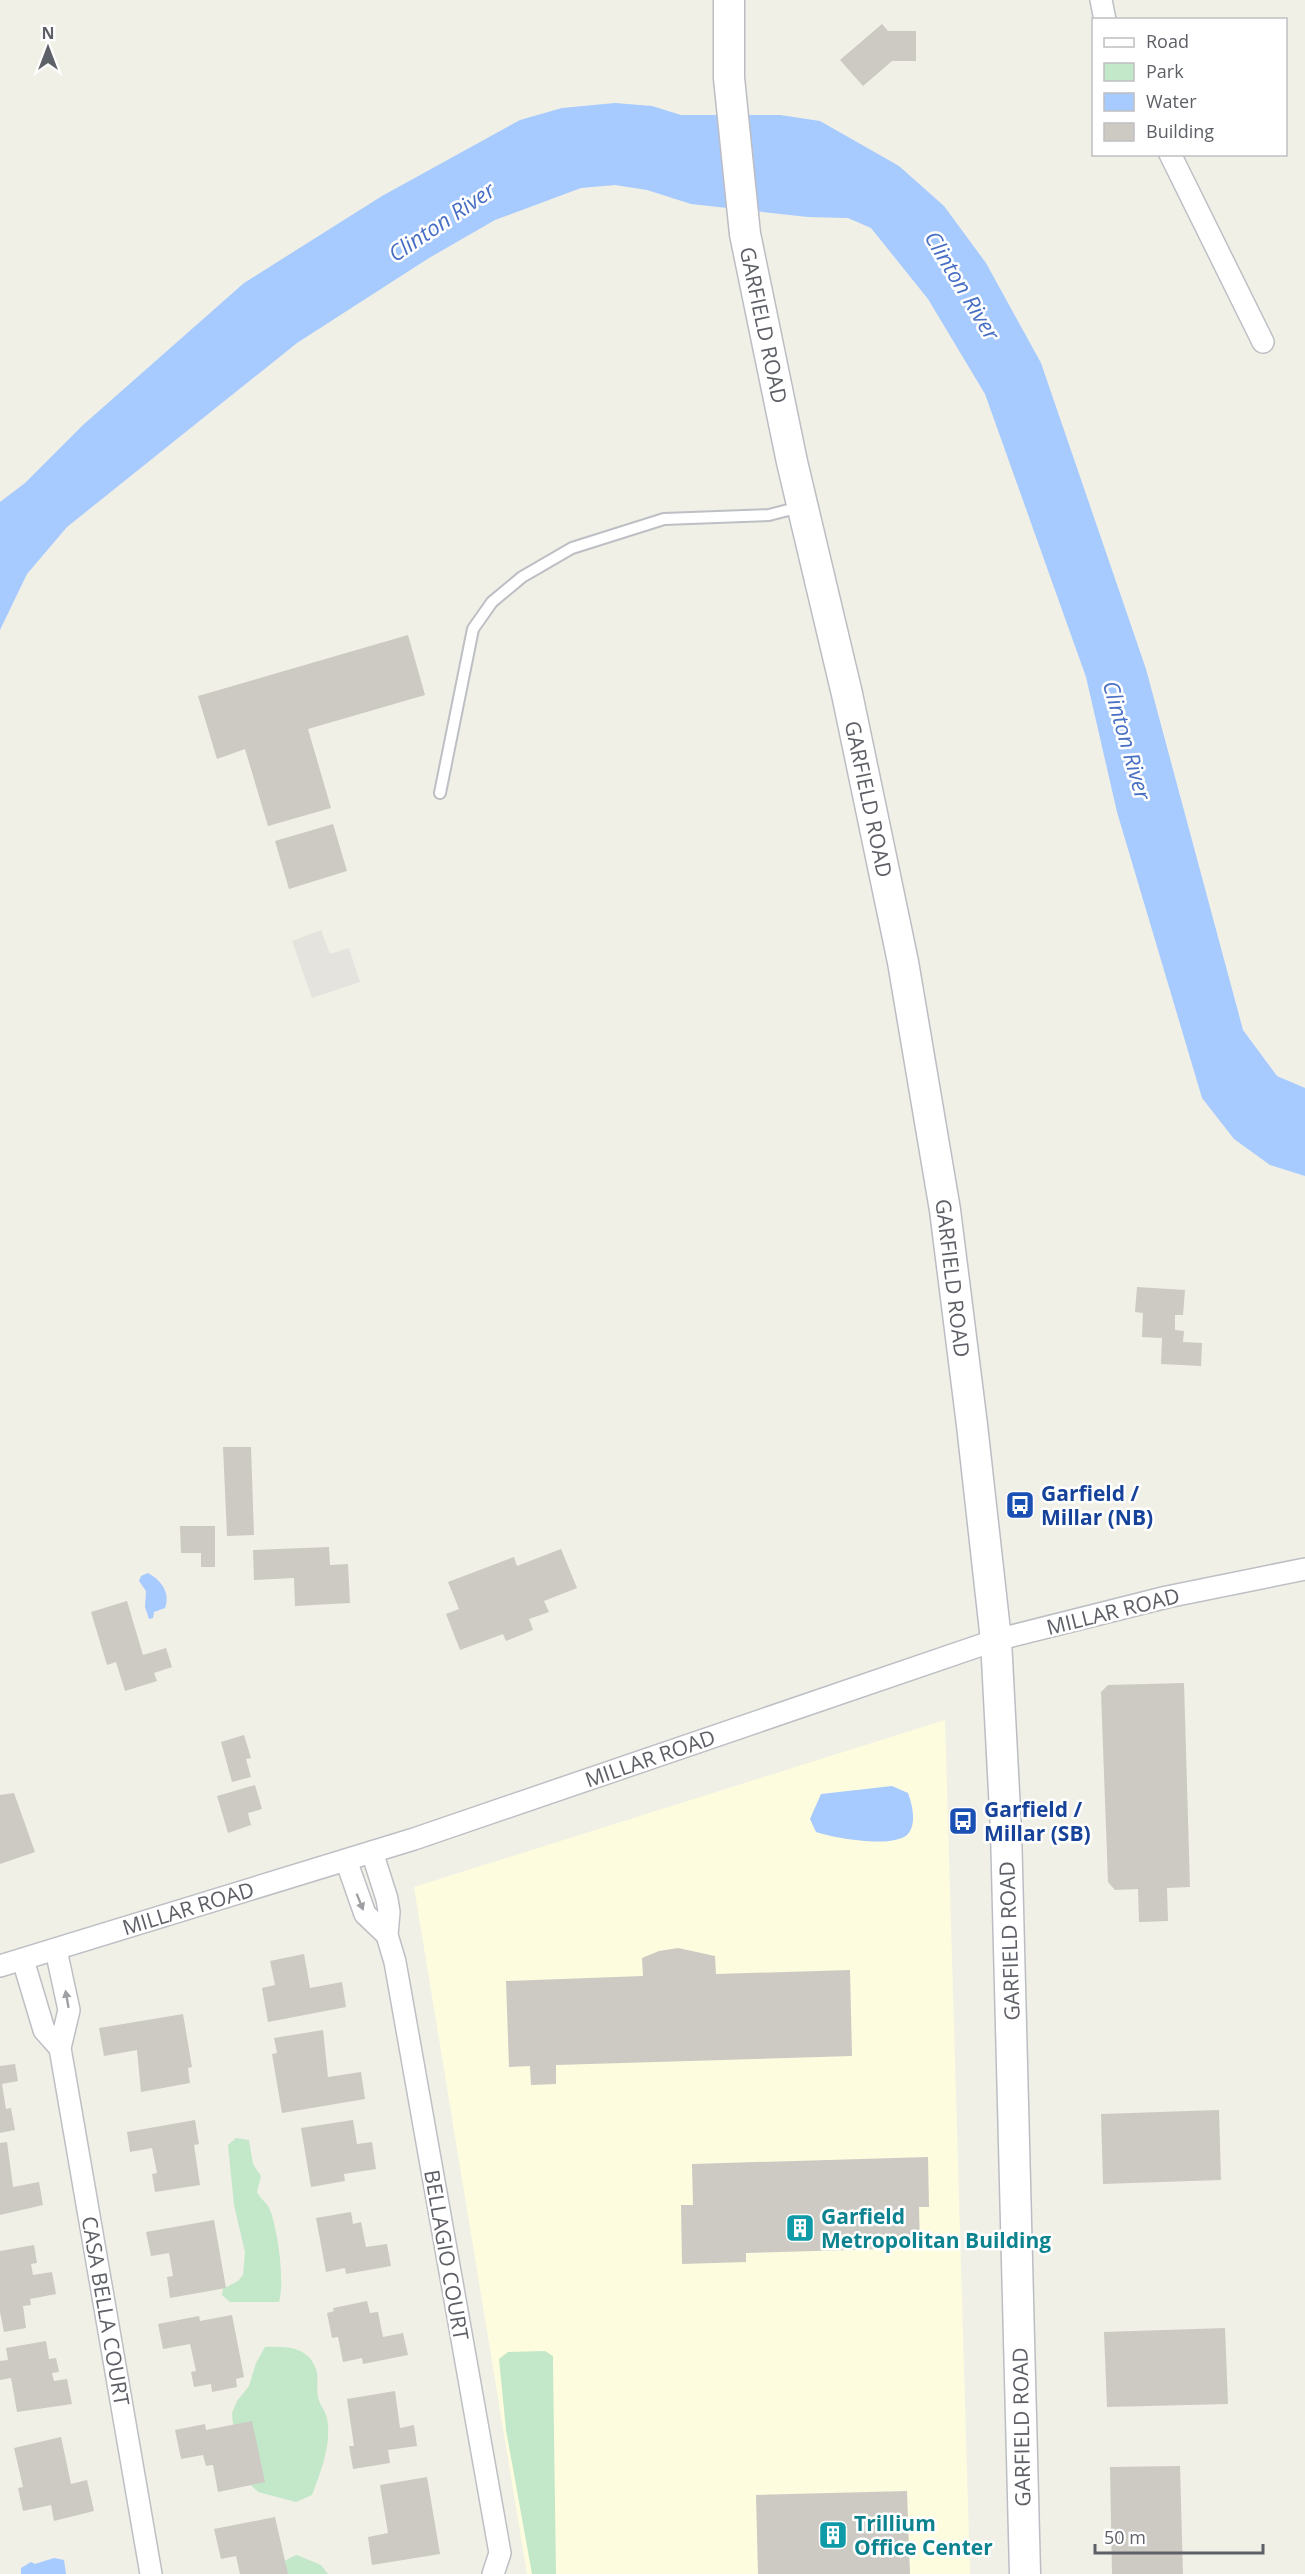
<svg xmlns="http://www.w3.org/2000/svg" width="1305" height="2574" viewBox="0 0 1305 2574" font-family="'Open Sans',sans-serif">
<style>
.commercial{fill:#fefcde}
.industrial{fill:#e4e3de}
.green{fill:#c3e7c9}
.water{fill:#a7caff}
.building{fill:#cccac3}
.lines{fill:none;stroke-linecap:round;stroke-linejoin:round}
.lane-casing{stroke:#bebfc5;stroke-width:14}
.street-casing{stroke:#bebfc5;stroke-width:24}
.secondary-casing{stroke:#bcbdc4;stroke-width:33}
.lane{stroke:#fff;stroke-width:10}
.street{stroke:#fff;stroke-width:21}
.secondary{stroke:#fff;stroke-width:30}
.oneway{fill:#9ea0a4}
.labels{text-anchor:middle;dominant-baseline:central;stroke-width:5;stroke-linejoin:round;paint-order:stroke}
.street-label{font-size:21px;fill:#5e6067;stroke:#fff}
.transit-label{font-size:21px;font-weight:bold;fill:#164399;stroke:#fff;text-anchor:start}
.culture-label{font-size:21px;font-weight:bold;fill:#0d838f;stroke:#fff;text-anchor:start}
.water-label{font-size:22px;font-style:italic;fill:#486fc4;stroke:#fff}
</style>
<rect width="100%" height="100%" fill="#f0f0e6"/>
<path class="commercial" d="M945,1720L970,2574H527L414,1887Z"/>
<path class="industrial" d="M321,930L330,954L349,948L360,982L312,998L292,941Z"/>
<g class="green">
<path d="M236,2138L249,2140L253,2164L261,2176L257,2192C260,2199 268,2203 270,2210C278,2231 285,2282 279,2302H230L222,2295L223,2289L238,2281L243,2275L245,2252L234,2205L228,2145Z"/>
<path d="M265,2347C285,2346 308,2346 316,2369C319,2377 316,2388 318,2397C319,2404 325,2410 327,2418C332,2444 321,2471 312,2495L296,2502L258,2492L246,2480L244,2459L233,2424L232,2413L237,2401L249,2386L256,2363Z"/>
<path d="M545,2351L553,2356V2364L556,2574H532L506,2430L499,2359L508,2352Z"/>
<path d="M297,2555L321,2565L328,2574H266C278,2569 285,2558 297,2555Z"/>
</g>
<g class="water">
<path d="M615,103L652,106L681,115H780L820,121L899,166L944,206L986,263L1041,363L1146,669L1243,1030L1277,1076L1305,1088V1176L1270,1165L1234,1139L1202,1098L1117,812L1086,677L985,394L928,299L871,228L848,218L808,217L691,204L647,190L615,185L581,188L495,220L429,258L297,343L67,527L27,574L0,630V502L25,483L83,425L244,283L382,196L520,120L562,108Z"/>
<path d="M148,1573C161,1580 171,1593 165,1608L154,1612L153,1618L149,1619L145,1607L146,1591L139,1581L141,1576Z"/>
<path d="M892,1786L908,1793C912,1804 917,1823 908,1834C894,1849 834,1838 816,1832L810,1819L821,1794Z"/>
<path d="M54,2558L64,2560L66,2574H21V2568L31,2562L35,2564Z"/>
</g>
<g class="building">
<path d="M882,24L888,31H916V61H892L863,86L840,60Z"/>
<path d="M408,635L425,695L308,729L331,808L268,826L245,749L217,759L198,696Z"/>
<path d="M333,824L347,871L289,889L275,841Z"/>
<path d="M1137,1287L1185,1290L1183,1315H1175V1330L1184,1331L1183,1342L1202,1343L1201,1366L1161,1364L1162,1338L1142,1337L1143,1313L1135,1312Z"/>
<path d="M223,1447H251L254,1535L227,1536Z"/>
<path d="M180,1526H215V1567H201V1553H181Z"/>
<path d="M329,1547L330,1565L348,1564L350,1603L295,1606L294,1578L254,1580L253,1550Z"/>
<path d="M561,1549L577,1588L544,1601L549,1612L529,1619L533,1630L506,1641L503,1634L460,1650L446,1614L459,1609L448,1582L514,1557L517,1566Z"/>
<path d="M127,1601L143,1655L166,1648L172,1667L154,1673L157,1681L125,1691L116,1662L107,1665L91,1612Z"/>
<path d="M1184,1683L1190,1887L1167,1888L1168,1921L1139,1922L1138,1889L1115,1890L1108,1882L1101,1692L1108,1685Z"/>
<path d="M244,1735L251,1758L246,1759L251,1777L232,1782L221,1742Z"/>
<path d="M255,1785L262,1809L248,1813L251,1825L228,1833L217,1796Z"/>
<path d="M14,1793L35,1852L0,1864V1795Z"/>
<path d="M678,1948L715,1956L716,1974L850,1970L852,2056L556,2065V2084L531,2085L530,2066L509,2067L506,1981L643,1976L642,1958L659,1951Z"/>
<path d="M304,1954L310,1988L342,1982L346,2007L268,2022L262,1988L275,1985L270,1961Z"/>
<path d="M183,2014L192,2067L188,2068L190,2083L141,2092L137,2050L104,2056L99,2028Z"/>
<path d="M323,2030L328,2077L361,2072L365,2099L282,2113L272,2054L277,2053L274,2038Z"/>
<path d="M15,2064L18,2081L2,2084L6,2109L11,2108L15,2130L0,2133V2066Z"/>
<path d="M1219,2110L1221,2180L1103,2184L1101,2114Z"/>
<path d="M195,2120L199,2144L194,2145L200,2185L155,2192L152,2174L157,2173L152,2148L130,2152L127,2132Z"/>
<path d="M353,2120L357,2144L372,2142L376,2169L344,2174L345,2181L311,2187L301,2128Z"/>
<path d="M7,2142L13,2187L39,2182L43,2205L0,2215V2143Z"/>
<path d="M928,2157L929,2207H919L920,2248L746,2253V2262L682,2264L681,2205H693L692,2164Z"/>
<path d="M351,2212L353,2224L361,2222L366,2247L387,2244L391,2266L346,2274L345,2268L326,2272L316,2218Z"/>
<path d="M214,2220L226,2288L170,2298L167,2277L173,2276L169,2253L151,2256L146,2232Z"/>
<path d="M34,2245L37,2263L31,2264L33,2275L52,2272L56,2294L30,2299L31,2305L23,2306L26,2328L4,2332L0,2312V2251Z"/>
<path d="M367,2301L370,2313L378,2312L383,2337L403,2333L408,2355L363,2364L362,2358L343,2362L338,2337L332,2338L327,2313L334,2311L333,2308Z"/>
<path d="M232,2315L244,2377L236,2379L237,2387L212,2392L211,2384L194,2387L191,2372L196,2371L190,2344L163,2349L158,2324L199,2316L200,2321Z"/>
<path d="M1225,2328L1228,2404L1107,2407L1104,2332Z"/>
<path d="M46,2341L49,2359L56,2358L59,2372L52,2373L54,2381L67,2379L72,2404L17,2412L11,2378L0,2380V2361L8,2360L6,2348Z"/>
<path d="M395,2391L400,2428L414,2425L417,2446L388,2450L390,2463L353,2469L349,2446H354L347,2399Z"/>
<path d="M252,2421L265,2482L218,2492L213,2465L206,2466L203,2455L181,2459L175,2430L205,2424L206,2430Z"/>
<path d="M61,2437L71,2484L87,2480L94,2511L54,2521L51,2505L23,2511L18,2488L23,2487L14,2448Z"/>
<path d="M1180,2466L1183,2574H1112L1110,2467Z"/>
<path d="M427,2477L440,2554L372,2565L368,2537L388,2533L380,2485Z"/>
<path d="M907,2491L910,2574H758L756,2495Z"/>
<path d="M275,2517L288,2574H240L236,2556L221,2559L214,2529Z"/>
</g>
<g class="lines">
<g class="lane-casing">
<path id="lane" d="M440,793L473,629L492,602L522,577L572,548L664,519L769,515L800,507"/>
</g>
<g class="street-casing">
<g id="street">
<path d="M1101,0L1105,20"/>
<path d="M1170,154L1263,342"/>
<path d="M372,1852L387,1899L389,1912L387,1935L395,1962L500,2553L493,2574"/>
<path d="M346,1860L365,1914L387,1935"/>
<path d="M56,1950L69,2010L60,2048L151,2574"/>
<path d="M23,1960L44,2030L60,2048"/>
<path d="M0,1966L414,1839L996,1640L1167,1597L1305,1569"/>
</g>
</g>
<g class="secondary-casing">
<path id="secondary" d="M729,0V78L745,234L792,462L847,694L903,962L945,1210L972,1425L996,1640L1006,1830L1025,2574"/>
</g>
<use href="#lane" class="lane"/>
<use href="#street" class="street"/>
<use href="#secondary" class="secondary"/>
</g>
<defs><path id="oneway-solid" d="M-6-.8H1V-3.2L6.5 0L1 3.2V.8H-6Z" transform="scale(1.5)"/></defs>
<g class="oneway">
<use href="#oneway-solid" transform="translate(360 1902) rotate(68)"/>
<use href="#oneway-solid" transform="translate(67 1999) rotate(-100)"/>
</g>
<defs>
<g id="bus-square" transform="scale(1.5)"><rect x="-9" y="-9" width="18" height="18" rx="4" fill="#1a4fb4" stroke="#fff"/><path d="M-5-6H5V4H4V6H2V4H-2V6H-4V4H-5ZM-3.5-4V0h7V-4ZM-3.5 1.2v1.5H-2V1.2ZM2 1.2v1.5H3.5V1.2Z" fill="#fff"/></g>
<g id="building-square" transform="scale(1.5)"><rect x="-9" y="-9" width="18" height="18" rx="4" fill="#0f9aa8" stroke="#fff"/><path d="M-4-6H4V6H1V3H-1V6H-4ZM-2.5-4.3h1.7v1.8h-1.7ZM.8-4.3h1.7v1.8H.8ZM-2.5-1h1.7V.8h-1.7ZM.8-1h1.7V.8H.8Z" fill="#fff"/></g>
</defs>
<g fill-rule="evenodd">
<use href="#bus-square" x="1020" y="1505"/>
<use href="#bus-square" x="963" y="1821"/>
<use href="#building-square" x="800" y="2228"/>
<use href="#building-square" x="833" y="2535"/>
</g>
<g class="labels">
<g class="street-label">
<text transform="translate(764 325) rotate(78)">GARFIELD ROAD</text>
<text transform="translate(869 799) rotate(78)">GARFIELD ROAD</text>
<text transform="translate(953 1278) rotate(83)">GARFIELD ROAD</text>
<text transform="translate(1113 1611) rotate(-14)">MILLAR ROAD</text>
<text transform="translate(650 1758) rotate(-19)">MILLAR ROAD</text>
<text transform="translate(188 1908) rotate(-17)">MILLAR ROAD</text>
<text transform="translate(1009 1941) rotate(-92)">GARFIELD ROAD</text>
<text transform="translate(447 2255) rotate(80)">BELLAGIO COURT</text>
<text transform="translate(106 2311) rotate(80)">CASA BELLA COURT</text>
<text transform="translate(1021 2427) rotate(-91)">GARFIELD ROAD</text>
</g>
<g class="transit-label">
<text x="1041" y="1493">Garfield /<tspan x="1041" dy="24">Millar (NB)</tspan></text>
<text x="984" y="1809">Garfield /<tspan x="984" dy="24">Millar (SB)</tspan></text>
</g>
<g class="culture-label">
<text x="821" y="2216">Garfield<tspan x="821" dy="24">Metropolitan Building</tspan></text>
<text x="854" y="2523">Trillium<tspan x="854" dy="24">Office Center</tspan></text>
</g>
<g class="water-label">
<text transform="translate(441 221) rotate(-34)">Clinton River</text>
<text transform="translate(963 285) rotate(59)">Clinton River</text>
<text transform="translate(1128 740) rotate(74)">Clinton River</text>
</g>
</g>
<rect x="1092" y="18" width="195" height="138" fill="#ffffff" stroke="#bfbfc2" stroke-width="1.5"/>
<rect x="1104" y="38" width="30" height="9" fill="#ffffff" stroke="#bfbfc2" stroke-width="1.5"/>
<text x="1146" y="48" font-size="18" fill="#5e6067">Road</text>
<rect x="1104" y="63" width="30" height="18" fill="#c3e7c9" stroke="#bfbfc2" stroke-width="1.5"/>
<text x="1146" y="78" font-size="18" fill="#5e6067">Park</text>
<rect x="1104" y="93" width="30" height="18" fill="#a7caff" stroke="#bfbfc2" stroke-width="1.5"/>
<text x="1146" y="108" font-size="18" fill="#5e6067">Water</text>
<rect x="1104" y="123" width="30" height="18" fill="#cccac3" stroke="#bfbfc2" stroke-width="1.5"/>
<text x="1146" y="138" font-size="18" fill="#5e6067">Building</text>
<g transform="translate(48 48)" stroke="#ffffff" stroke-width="4.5" paint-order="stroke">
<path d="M0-4.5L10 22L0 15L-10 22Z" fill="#5e6067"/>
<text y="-9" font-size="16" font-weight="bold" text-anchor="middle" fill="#5e6067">N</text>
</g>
<path d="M1095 2544v9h168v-9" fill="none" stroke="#5e6067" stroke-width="3"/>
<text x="1104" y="2544" font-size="18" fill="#5e6067" stroke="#ffffff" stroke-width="4.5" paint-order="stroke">50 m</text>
</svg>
